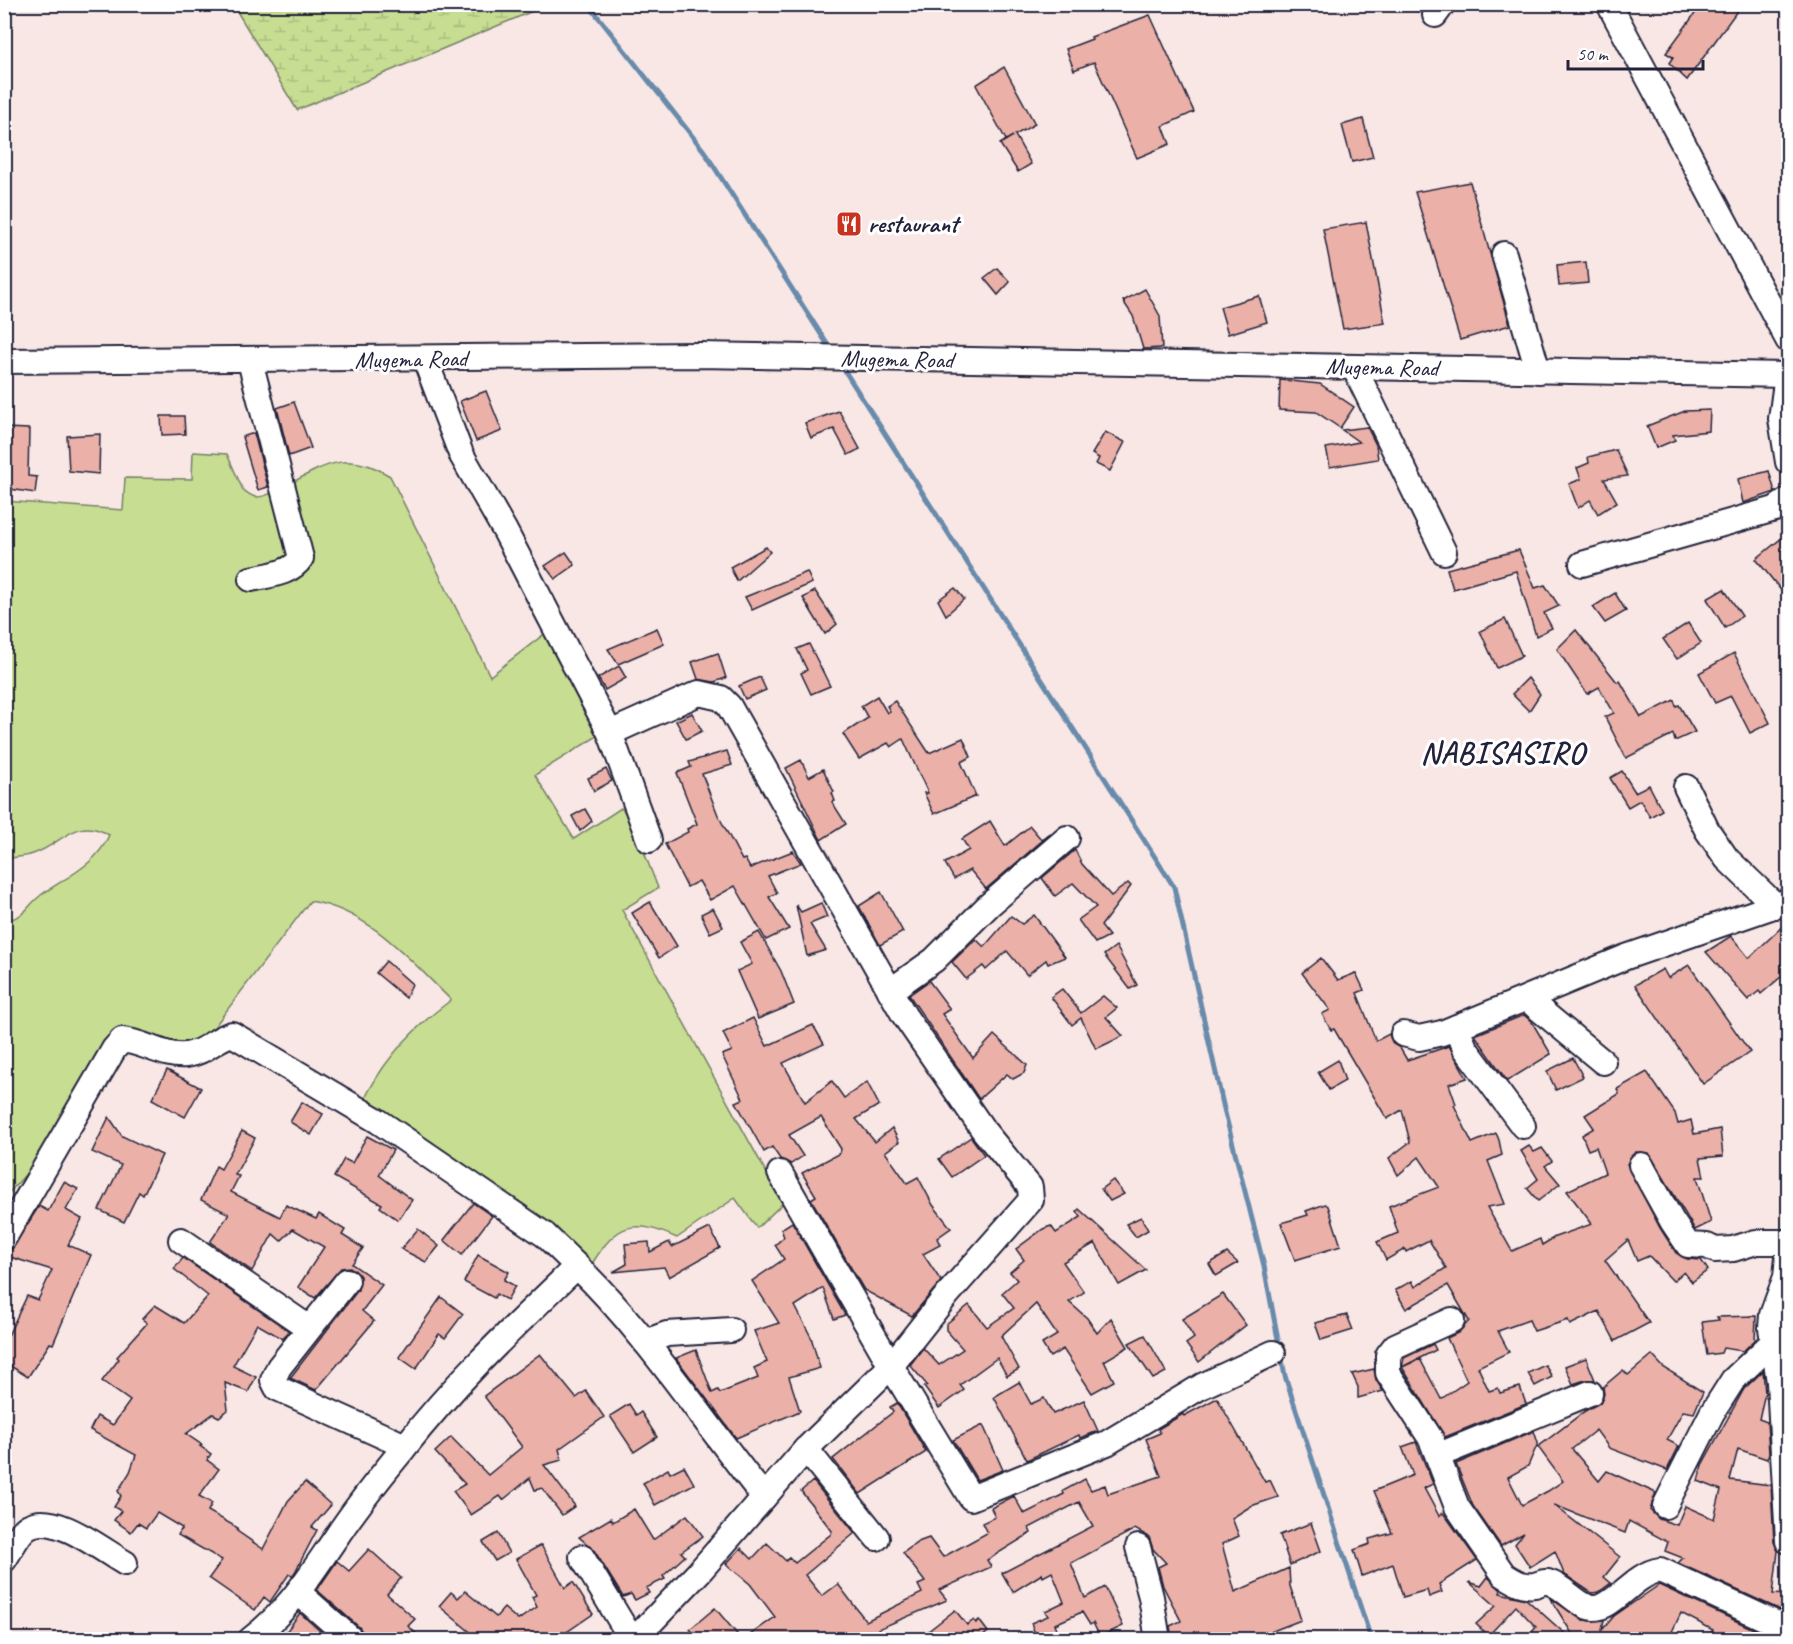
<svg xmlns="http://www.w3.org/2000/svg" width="1793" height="1644" viewBox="0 0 1793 1644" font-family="Caveat,sans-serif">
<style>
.green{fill:#c7dd92;stroke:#748066;stroke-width:1.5}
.wetland{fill:url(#wetland-marsh);stroke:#748066;stroke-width:1.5}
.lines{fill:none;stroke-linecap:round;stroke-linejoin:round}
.stream{stroke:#678aab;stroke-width:5}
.building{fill:#ebb0a7;stroke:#22223b;stroke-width:1.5}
.minor-casing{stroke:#22223b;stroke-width:28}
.minor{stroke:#fff;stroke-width:24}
.labels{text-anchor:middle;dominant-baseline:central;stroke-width:6;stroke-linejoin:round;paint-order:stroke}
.poi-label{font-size:24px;font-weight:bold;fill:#22223b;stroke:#fff;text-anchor:start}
.street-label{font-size:24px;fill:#22223b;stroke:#fff}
.district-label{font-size:30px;font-weight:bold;letter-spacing:1.5px;fill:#22223b;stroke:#fff}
</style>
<defs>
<pattern id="wetland-marsh" width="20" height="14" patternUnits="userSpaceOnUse" patternTransform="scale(1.5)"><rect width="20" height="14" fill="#c7dd92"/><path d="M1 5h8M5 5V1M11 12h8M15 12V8" fill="none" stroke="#abbd7f"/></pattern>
</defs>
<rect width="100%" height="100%" fill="#f9e7e5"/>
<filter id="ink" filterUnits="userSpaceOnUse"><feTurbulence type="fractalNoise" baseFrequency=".0167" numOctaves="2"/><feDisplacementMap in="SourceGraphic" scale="12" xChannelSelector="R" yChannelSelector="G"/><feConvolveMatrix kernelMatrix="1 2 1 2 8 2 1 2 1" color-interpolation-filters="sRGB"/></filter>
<g filter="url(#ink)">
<path class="green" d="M193,452L227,454L243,490C246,492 251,496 255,497C264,498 274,492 282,488C323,466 346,448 390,476L490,676L547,632L599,735L535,775L574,839L621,808L631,819L658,888L622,910L783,1203L757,1228L735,1198L677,1238C633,1218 617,1223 592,1264L532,1212L362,1105C381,1062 413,1028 451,1000C409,959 370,911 310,901L186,1064L129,1041L65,1131L5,1197V921C30,914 24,908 41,895C66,877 97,865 109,835C76,814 62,845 33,854C24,857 14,857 5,859L4,645L7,628H5V501L123,510L125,478L192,479Z"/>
<path class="wetland" d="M233,5H547L297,110Z"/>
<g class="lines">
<g class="stream">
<path d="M588,4L704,151L831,350"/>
<path d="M841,365L1174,887L1224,1109L1264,1266L1285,1376L1369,1633L1374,1640"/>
</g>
</g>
<g class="building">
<path d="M1702,4H1742L1687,80L1669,63L1673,57L1666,53Z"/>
<path d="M1150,15L1194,112L1163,126L1170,144L1137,158L1094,62L1074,70L1066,49L1092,39L1091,37Z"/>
<path d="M1004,67L1035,124L1015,135L1031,164L1018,172L1000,144L1013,136L1006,140L976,85Z"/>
<path d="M1363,119L1373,157L1352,162L1342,125Z"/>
<path d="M1470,182L1510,325L1460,340L1415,192Z"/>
<path d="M1366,222L1385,323L1343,329L1323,229Z"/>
<path d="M1586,262L1588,283L1559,286L1557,265Z"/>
<path d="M997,268L1010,282L998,295L984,278Z"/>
<path d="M1145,289L1160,316L1162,348L1143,349L1133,316L1123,301Z"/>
<path d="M1259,296L1267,322L1228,334L1220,307Z"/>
<path d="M1280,380L1320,384L1354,407L1340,428L1316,412L1279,410Z"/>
<path d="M486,391L502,431L476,441L460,401Z"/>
<path d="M294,402L311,448L289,456L277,408Z"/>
<path d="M1710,410L1709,431L1673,435L1675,440L1656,448L1647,426L1685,411Z"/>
<path d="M839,411L860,449L848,455L834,429L811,438L805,423Z"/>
<path d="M161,416H184L185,434L162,435Z"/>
<path d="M1367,427L1376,445L1378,459L1330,467L1326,448L1359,442L1342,430Z"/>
<path d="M4,428L29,429L28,476L37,477L35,493L4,488Z"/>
<path d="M1105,432L1125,442L1110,471L1096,464L1099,458L1092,454Z"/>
<path d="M254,433L268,487L258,490L242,437Z"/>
<path d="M100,434L99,474L69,471L67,436Z"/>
<path d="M1616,450L1628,476L1604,479L1617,502L1598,514L1590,500L1578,508L1569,484L1581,479L1577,468L1589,463L1588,457Z"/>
<path d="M1769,471L1775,492L1743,503L1738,479Z"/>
<path d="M1788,533V599L1756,559Z"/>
<path d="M766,547L770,552L737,581L730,567Z"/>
<path d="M1519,550L1535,588L1545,585L1559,606L1544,613L1552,628L1536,636L1516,571L1453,589L1447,569Z"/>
<path d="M566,552L575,565L555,579L545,566Z"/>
<path d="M807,572L812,583L752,610L745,597Z"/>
<path d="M955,588L964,599L946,615L938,600Z"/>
<path d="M1724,589L1742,616L1725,628L1707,599Z"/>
<path d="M815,591L837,624L825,634L803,598Z"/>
<path d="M1615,593L1626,611L1605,623L1593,607Z"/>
<path d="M1505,619L1522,656L1497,668L1480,631Z"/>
<path d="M1688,623L1701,643L1677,659L1663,639Z"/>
<path d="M657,628L664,644L618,664L608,649Z"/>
<path d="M1576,630L1617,682L1620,681L1641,717L1674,700L1676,706L1679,705L1695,732L1675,741L1673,734L1626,758L1605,717L1614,713L1599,687L1587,694L1557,649Z"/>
<path d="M809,644L830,686L811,694L801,673L807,670L797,649Z"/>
<path d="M718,653L726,678L714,682L698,679L692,662Z"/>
<path d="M1734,653L1770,723L1750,733L1731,696L1715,703L1699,673Z"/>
<path d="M619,666L626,678L605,690L598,678Z"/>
<path d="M760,677L766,690L745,699L739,686Z"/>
<path d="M1528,678L1540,694L1529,711L1512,694Z"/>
<path d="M877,696L887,713L890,711L887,706L895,701L929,753L963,738L971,757L961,762L976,796L934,814L924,793H928L903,739L891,747L888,743L859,759L843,734L868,718L861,706Z"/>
<path d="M692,713L702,731L686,739L676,721Z"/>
<path d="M727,751L732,765L702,774L718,815L742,860L745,859L750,868L793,851L801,863L768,876L777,893L769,897L789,929L766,940L735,886L710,900L699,881L687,887L665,844L688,832L687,829L697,824L677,773L691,767L689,762Z"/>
<path d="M801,760L809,777L823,769L834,792L832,793L835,801L832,802L846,824L821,840L786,768Z"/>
<path d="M606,769L612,781L594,791L588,778Z"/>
<path d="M1622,771L1635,792L1649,785L1662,810L1650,817L1640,800L1628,807L1610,778Z"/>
<path d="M585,809L592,821L580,831L572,816Z"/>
<path d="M990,821L1005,846L1030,826L1041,839L1051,833L986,889L970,870L954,879L945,863L969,850L962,839Z"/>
<path d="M1075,850L1082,864L1111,896L1128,883L1131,886L1101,926L1109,936L1095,943L1078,920L1096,907L1073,883L1055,896L1042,878Z"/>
<path d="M881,892L903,932L880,945L859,906Z"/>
<path d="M650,902L677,946L659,958L632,913Z"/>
<path d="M821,903L827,917L810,924L826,950L807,956L796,905L801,912Z"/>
<path d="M713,908L723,927L710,933L701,914Z"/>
<path d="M1034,915L1065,957L1048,964L1046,960L1027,975L1007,951L986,970L983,966L966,979L952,962L976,939L984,947L1011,916L1022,924Z"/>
<path d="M1788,921V971L1761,994L1759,991L1748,1000L1706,952L1731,936L1749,958Z"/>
<path d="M759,932L781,971L794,1004L758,1019L737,971L752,964L740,942Z"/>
<path d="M1116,946L1137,985L1130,989L1104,955Z"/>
<path d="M1321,958L1338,980L1356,973L1364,990L1357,993L1376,1041L1389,1034L1393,1044L1400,1048L1407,1060L1449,1046L1467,1078L1449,1084L1456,1104L1454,1105L1472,1143L1496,1133L1499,1140L1502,1155L1488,1161L1505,1204L1487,1207L1512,1251L1540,1239L1542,1245L1555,1237L1592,1224L1567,1191L1605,1173L1596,1147L1588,1150L1582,1135L1594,1128L1585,1115L1619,1094L1617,1089L1647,1072L1675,1113L1678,1124L1691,1120L1694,1134L1720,1129L1723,1156L1700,1158L1704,1177H1697L1711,1222L1695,1230L1649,1153L1635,1152L1627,1164L1660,1228L1676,1253L1687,1259L1701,1260L1708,1270L1692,1282L1684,1272L1673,1281L1649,1256L1637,1261L1628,1240L1605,1260L1649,1323L1615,1341L1599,1311L1570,1325L1568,1320L1534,1331L1529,1320L1498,1331L1509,1352L1478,1367L1489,1391L1498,1388L1500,1393L1520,1387L1526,1404L1445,1437L1402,1367L1420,1359L1441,1399L1467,1381L1447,1338L1458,1333L1469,1321L1448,1285L1406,1309L1395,1290L1412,1281L1415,1287L1446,1268L1429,1240L1406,1252L1405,1249L1386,1260L1377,1242L1398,1233L1389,1206L1439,1187L1419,1157L1398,1175L1389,1158L1410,1142L1402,1110L1387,1119L1334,1029L1331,1030L1322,1014L1330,1010L1302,973Z"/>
<path d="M386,961L412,984L406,998L376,973Z"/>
<path d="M1689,965L1750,1052L1703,1084L1635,985L1663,969L1668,978Z"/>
<path d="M929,981L950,1009L942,1014L973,1058L994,1035L1027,1065L1024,1073L1013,1079L1007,1074L979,1099L909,995Z"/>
<path d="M1062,989L1081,1013L1103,996L1117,1008L1106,1017L1123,1036L1096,1049L1081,1018L1072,1025L1051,997Z"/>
<path d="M1524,1015L1532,1022L1551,1054L1507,1081L1475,1035Z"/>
<path d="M753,1018L767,1046L813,1025L824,1044L783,1063L805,1102L832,1081L844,1098L867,1082L879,1105L856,1119L875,1142L892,1128L899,1142L885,1152L907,1183L918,1177L933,1205L951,1228L937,1238L940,1245L923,1254L941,1281L912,1316L864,1290L811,1199L816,1196L802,1173L840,1153L841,1149L821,1117L789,1135L803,1156L791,1164L780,1159L772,1147L764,1152L736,1102L743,1099L722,1055L732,1051L723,1033Z"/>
<path d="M1573,1058L1583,1077L1556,1090L1547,1071Z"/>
<path d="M1338,1060L1345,1081L1329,1090L1318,1072Z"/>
<path d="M167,1070L201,1088L185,1117L152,1099Z"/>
<path d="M302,1102L323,1114L311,1135L290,1122Z"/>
<path d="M109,1117L122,1136L162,1155L143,1195L139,1192L124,1222L99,1210L121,1165L92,1152Z"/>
<path d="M242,1131L255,1138L235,1175L239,1176L231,1192L280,1217L286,1205L316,1219L319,1214L345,1230L342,1235L363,1248L352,1264L382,1285L362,1311L374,1321L316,1390L290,1378L358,1290L360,1276L350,1267L341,1268L315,1298L298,1287L324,1247L293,1229L281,1241L273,1234L252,1271L210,1242L229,1214L201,1200L216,1166L221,1169Z"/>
<path d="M367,1136L393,1150L379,1175L412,1200L398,1220L380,1207L382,1204L334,1177L344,1159L352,1163Z"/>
<path d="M971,1137L984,1155L952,1177L939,1159Z"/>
<path d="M1529,1146L1534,1152L1542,1148L1552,1161L1545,1166L1560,1184L1538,1201L1527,1188L1538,1179L1521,1151Z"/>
<path d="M1113,1180L1124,1194L1110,1201L1101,1189Z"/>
<path d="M64,1182L78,1189L66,1210L82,1219L68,1245L91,1255L53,1344L50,1343L28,1377L4,1362V1344L27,1296L38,1300L52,1270L7,1256L39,1206L48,1211Z"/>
<path d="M473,1203L492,1216L462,1255L444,1240Z"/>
<path d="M1325,1204L1328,1206L1341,1246L1295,1260L1281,1223L1308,1215L1306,1211Z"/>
<path d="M1079,1209L1146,1270L1119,1285L1095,1243L1063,1262L1084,1292L1069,1302L1087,1318L1097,1333L1111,1318L1128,1347L1104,1361L1114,1381L1092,1393L1063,1349L1050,1357L1042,1344L1057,1335L1036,1304L1001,1336L1019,1369L1007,1376L997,1358L960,1385L964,1390L939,1408L924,1387L927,1385L910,1365L923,1348L939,1365L963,1349L946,1330V1324L969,1305L987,1327L1014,1308L1002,1293L1017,1280L1010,1272L1024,1260L1016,1249L1043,1229L1051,1226L1056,1233L1081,1217L1077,1211Z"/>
<path d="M1141,1217L1148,1230L1136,1237L1126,1224Z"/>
<path d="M792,1222L845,1315L834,1319L823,1288L795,1306L811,1337L820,1368L789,1377L800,1411L736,1438L676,1358L696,1350L712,1393L718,1390L720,1393L758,1378L754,1368L767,1362L754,1331L779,1323L752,1281L784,1259L775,1245L784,1237L781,1229Z"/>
<path d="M710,1228L720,1248L669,1277L664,1267L613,1272L627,1264L625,1244L649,1242L650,1252L669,1242L672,1247Z"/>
<path d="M418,1229L439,1246L426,1262L401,1249Z"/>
<path d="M1227,1253L1238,1263L1216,1276L1209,1264Z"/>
<path d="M478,1255L509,1272L504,1280L515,1286L507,1300L496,1294L494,1298L464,1282Z"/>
<path d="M183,1258L289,1331L283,1339L257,1324L233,1366L256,1377L248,1392L225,1383L228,1410L219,1417L213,1414L186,1434L202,1445L200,1446L211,1454L207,1460L219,1469L199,1496L212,1503L208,1511L238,1528L237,1531L263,1549L288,1501L305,1482L331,1505L312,1527L317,1530L295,1572L292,1576L289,1574L270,1602L264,1597L255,1610L209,1578L222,1560L178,1535L182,1528L157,1513L146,1528L138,1523L131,1532L114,1520L121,1511L114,1507L121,1496L118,1491L130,1472L136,1455L90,1430L97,1416L113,1425L130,1401L102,1381L119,1359L117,1357L147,1323L142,1319L155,1305L184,1323L208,1296L174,1269Z"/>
<path d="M1223,1294L1246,1325L1199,1362L1186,1344L1194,1338L1182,1319Z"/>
<path d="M441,1297L463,1314L445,1338L439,1334L416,1369L399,1357Z"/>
<path d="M1347,1315L1353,1330L1321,1340L1315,1323Z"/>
<path d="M1756,1316L1755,1340L1743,1351L1723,1348L1721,1353L1707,1355L1702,1322L1719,1320L1717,1317Z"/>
<path d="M1145,1335L1166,1372L1153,1379L1129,1343Z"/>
<path d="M1433,1344L1436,1350L1402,1367L1404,1358Z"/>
<path d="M540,1354L576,1398L586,1391L604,1417L559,1449L562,1460L544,1465L575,1506L562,1515L542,1488L535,1490L530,1478L503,1500L500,1496L471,1515L453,1491L465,1484L435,1452L451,1437L488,1475L522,1447L484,1396Z"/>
<path d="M1652,1355L1663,1367L1703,1392L1694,1413L1683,1411L1667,1440L1679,1446L1667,1470L1609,1448L1596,1430L1572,1449L1599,1481L1607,1471L1656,1493L1650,1510L1659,1519L1677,1525L1685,1506L1714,1519L1721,1490L1698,1481L1702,1465L1744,1389L1763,1371L1765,1393L1759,1419L1767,1422L1769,1453L1767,1459L1738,1449L1730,1480L1771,1485L1774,1542L1778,1551L1773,1594L1787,1595L1785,1612L1678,1563L1683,1558L1665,1551L1668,1542L1629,1521L1625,1533L1554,1505L1620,1557L1604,1577L1611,1583L1599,1592L1592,1593L1564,1574L1555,1551L1530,1567L1515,1544L1524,1533L1501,1546L1473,1506L1456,1464L1534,1431L1538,1443L1528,1466L1508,1477L1522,1505L1548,1491L1563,1481L1538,1447L1585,1411L1601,1402L1604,1394L1603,1387L1623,1370L1628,1375Z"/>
<path d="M1586,1358L1595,1380H1585L1573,1384L1565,1366Z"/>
<path d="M1545,1365L1552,1377L1535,1386L1528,1373Z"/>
<path d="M1374,1369L1376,1380L1383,1391L1358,1398V1387L1352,1374Z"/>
<path d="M1019,1382L1031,1404L1044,1398L1053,1414L1084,1400L1098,1431L1080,1438L1079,1435L1027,1460L994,1397Z"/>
<path d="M1217,1398L1265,1482L1270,1480L1278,1497L1251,1506L1232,1518L1239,1536L1222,1544L1235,1592L1289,1568L1290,1586L1301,1620L1270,1632L1272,1640H1172L1170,1626L1181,1621L1163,1586L1158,1567L1166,1563L1153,1549L1149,1537L1135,1529L1071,1563L1085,1598L1105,1587L1123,1626L1100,1637L1093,1623L1090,1625L1082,1612L1055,1624L1062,1640H1042L1036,1636L1031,1623L1048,1616L1045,1611L1064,1602L1052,1572L1043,1577L1042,1574L1013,1592L1002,1573L1093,1526L1079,1502L1029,1528L1031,1533L987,1560L991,1567L939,1590L947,1600L878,1629L887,1640H743L775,1617L750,1584L726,1564L741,1548L752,1559L767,1543L786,1561L789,1557L795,1563L831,1534L832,1531L801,1491L813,1481L855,1533L805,1575L822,1596L838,1584L866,1621L922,1593L918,1585L925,1582L903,1553L918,1542L929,1538L943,1557L987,1533L982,1523L995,1517L991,1508L1014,1496L1024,1514L1064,1494L1063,1491L1085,1479L1091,1490L1105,1485L1108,1494L1161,1476L1146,1439L1160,1433L1158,1429L1183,1414L1184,1416Z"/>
<path d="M897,1403L926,1452L860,1494L833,1459L893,1412L890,1407Z"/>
<path d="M629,1404L636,1415L641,1412L657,1437L634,1452L610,1416Z"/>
<path d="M983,1425L1003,1470L977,1480L953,1440Z"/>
<path d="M1416,1442L1433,1484L1424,1488L1439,1516L1443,1513L1447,1518L1477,1560L1439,1584L1442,1592L1429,1597L1427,1590L1403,1597L1393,1564L1362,1576L1354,1550L1370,1544L1369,1539L1392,1533L1374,1491L1413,1475L1402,1447Z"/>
<path d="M684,1466L694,1484L655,1505L643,1483L668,1469L670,1473Z"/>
<path d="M634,1509L653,1540L687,1515L703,1536L681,1552L685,1556L663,1576L665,1579L646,1588L649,1593L635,1600L631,1594L623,1597L594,1550L579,1537L611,1518L613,1522Z"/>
<path d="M1311,1523L1321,1551L1290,1565L1280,1535Z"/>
<path d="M498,1533L509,1553L495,1561L483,1542Z"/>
<path d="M541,1545L565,1588L573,1582L593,1614L555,1640H480L439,1606L451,1592L458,1598L465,1591L496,1617L504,1608L518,1620L537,1607L532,1597L536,1595L516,1559Z"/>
<path d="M369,1549L401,1578L387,1594L415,1619L408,1626L423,1640H365L360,1628L317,1590L337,1561L349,1571Z"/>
<path d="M1488,1577L1501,1590L1500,1593L1526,1599L1572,1640H1526L1536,1627L1516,1606L1488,1636L1476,1624L1496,1606L1469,1582L1481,1586Z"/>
<path d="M1659,1585L1777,1640H1705L1713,1630L1681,1613L1668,1640H1576L1550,1598L1582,1620H1604L1602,1630L1614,1616Z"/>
<path d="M715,1608L742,1640H699L690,1629Z"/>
<path d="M955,1610L967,1625L974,1620L976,1623L979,1620L988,1632L979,1640H917Z"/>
<path d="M300,1613L330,1640H280Z"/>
</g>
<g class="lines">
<g class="minor-casing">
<g id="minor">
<path d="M1609,4L1788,340"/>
<path d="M1435,15L1443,4"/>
<path d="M1504,254L1538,371"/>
<path d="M425,359L461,454L505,531L610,733L649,840"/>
<path d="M4,361L699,355L1788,375"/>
<path d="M250,361L301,558C291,574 268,575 251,579"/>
<path d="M1354,367L1444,552"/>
<path d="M1787,375L1781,419L1788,462"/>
<path d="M1582,564L1775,509L1788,500"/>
<path d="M610,733L699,693L721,698L729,706L904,1015L984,1131L1030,1187L1031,1200L947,1295L891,1366L806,1449L699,1572L634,1640"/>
<path d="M1686,787L1707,830L1727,859L1776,906"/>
<path d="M890,991L934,960L989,905L1067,838"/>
<path d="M1527,999L1603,1062"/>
<path d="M1457,1027L1465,1048L1523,1126"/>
<path d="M1403,1034L1419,1038L1442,1033L1626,957L1788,901"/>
<path d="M1641,1165L1672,1221L1688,1245L1707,1246L1715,1250L1733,1249L1756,1242H1788"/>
<path d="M780,1173L891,1366L971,1498L1107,1443L1202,1386L1273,1353"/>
<path d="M4,1238L114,1049L122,1040C144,1042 163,1057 186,1055C205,1053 214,1039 232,1034L378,1121L545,1235L577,1266"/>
<path d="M181,1240L309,1328"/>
<path d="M1788,1256L1786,1277L1772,1315L1771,1328L1779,1382L1788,1541"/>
<path d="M347,1281L279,1367L273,1380L277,1388L405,1446"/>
<path d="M1452,1320L1395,1346L1388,1355V1373L1431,1439L1457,1507L1504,1575C1514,1581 1522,1587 1535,1585C1539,1584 1543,1581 1548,1582C1563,1586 1574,1602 1588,1607C1611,1615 1631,1574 1660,1570L1788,1629"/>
<path d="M645,1342L667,1334L731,1330"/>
<path d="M806,1449L877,1538"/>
<path d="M1439,1455L1590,1393"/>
<path d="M1665,1506L1712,1413L1733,1380L1772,1343"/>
<path d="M1138,1547L1151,1597L1158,1640"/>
<path d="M582,1557L632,1640"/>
<path d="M4,1560C11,1550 19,1531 29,1526C55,1512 102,1550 125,1563"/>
<path d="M299,1593L351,1639"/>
<path d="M250,1640C289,1610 308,1578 335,1539C356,1507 380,1477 404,1448C456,1381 517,1324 577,1266C648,1335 702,1420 764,1497"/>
</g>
</g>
<use href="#minor" class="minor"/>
</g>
</g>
<defs>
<g id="restaurant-square" transform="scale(1.35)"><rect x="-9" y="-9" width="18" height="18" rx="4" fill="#c8321e" stroke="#fff"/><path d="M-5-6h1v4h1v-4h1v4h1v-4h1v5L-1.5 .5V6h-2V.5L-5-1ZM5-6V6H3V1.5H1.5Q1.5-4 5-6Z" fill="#fff"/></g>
</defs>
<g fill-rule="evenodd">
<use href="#restaurant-square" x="849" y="224"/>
</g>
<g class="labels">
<g class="poi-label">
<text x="868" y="224">restaurant</text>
</g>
<g class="street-label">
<text transform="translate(411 359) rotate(-1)">Mugema Road</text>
<text transform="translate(897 359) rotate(1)">Mugema Road</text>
<text transform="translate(1382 367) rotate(1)">Mugema Road</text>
</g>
<g class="district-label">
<text x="1503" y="753">NABISASIRO</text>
</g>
</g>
<rect width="1793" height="1644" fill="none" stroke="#fff" stroke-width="24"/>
<rect x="12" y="12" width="1769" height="1620" fill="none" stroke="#22223b" stroke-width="2" filter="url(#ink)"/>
<path d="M1568 60v9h135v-9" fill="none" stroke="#22223b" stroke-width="3"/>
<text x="1577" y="60" font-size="18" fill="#22223b" stroke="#ffffff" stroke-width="4.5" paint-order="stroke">50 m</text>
</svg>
